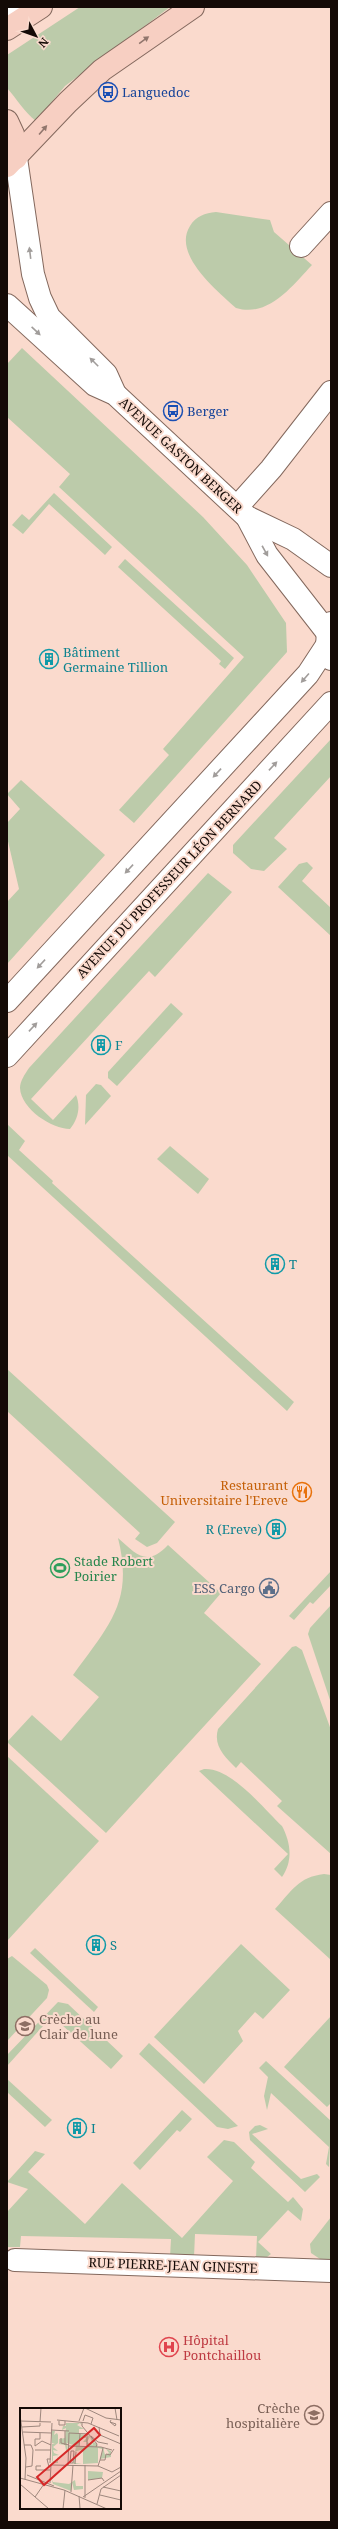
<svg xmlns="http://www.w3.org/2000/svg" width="338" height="2529" viewBox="0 0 338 2529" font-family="'Noto Serif',serif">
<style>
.green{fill:#bccbaa}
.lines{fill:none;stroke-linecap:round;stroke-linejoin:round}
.minor-casing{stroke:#83685d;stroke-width:24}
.tertiary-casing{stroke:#83685d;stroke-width:24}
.secondary-casing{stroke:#83685d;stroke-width:24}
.minor{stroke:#fff;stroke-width:22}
.tertiary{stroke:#fff;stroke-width:22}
.secondary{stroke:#f7cfc2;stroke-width:22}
.oneway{fill:#91766d}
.oneway2{fill:#a19d9b}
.labels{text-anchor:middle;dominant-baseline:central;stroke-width:4;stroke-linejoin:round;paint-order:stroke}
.transit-label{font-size:13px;fill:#164399;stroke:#fadacd;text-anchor:start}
.street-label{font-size:13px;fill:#140a06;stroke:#fadacd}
.culture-label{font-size:13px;fill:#0d838f;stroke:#fadacd;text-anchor:start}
.food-label{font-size:13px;fill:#c56008;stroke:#fadacd;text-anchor:end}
.leisure-label{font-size:13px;fill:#27864d;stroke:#fadacd;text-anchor:start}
.service-label{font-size:13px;fill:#4e5e75;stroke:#fadacd;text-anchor:end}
.education-label{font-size:13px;fill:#785e54;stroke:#fadacd;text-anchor:start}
.health-label{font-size:13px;fill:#be3a42;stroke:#fadacd;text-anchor:start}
.inset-road{fill:none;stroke:#9e877d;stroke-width:1}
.view{fill:#d62828;fill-opacity:0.15;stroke:#d62828;stroke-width:2}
.inset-edge{fill:none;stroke:#140a06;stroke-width:2}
</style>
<rect width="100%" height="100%" fill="#fadacd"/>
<g class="green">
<path d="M80,7H170L65,86L36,121C24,112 17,99 7,88V55Z"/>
<path d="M216,212L270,220L274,232L312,265C293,285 269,318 236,308C217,291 172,254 190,226C196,216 205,213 216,212Z"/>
<path d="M22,348L203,517L247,565L286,623L287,652L134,823L119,810L169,755L163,749L244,657L59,487L70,474L7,417V364Z"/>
<path d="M54,493L112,547L105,555L49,504L23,534L12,525L22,514L29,520Z"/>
<path d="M125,559L234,658L225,669L219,664L221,661L118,567Z"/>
<path d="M331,739V776L274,838L287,849L264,871L251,869L233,853V845Z"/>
<path d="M21,780L105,855L7,964V902L19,889L7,837V823L20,809L7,794Z"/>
<path d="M307,862L313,868L302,881L331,908V936L278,887L299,864Z"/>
<path d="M208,873L232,892L155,977L149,971L31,1099L53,1120L76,1095C81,1107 78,1119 70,1129C52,1129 21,1109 20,1088C20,1081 25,1074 29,1068Z"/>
<path d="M171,1003L183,1014L117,1086L108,1078V1072Z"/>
<path d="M96,1084L101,1085L111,1096L85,1125L86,1095Z"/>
<path d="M7,1124L25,1141L19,1150L53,1181L52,1183L294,1402L287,1411L7,1155Z"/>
<path d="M170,1146L209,1179L198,1194L157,1159Z"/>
<path d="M7,1369L175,1522L157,1543L147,1547L135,1539L140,1533L7,1411Z"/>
<path d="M118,1538C137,1555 147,1567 168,1545L221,1593L204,1613L261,1664L106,1833L7,1742L32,1715L61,1741L99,1697L73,1675C109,1625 134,1602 118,1538Z"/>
<path d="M331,1571V1585L313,1604L310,1602L294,1620L289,1616Z"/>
<path d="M331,1605V1703L308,1634L310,1628Z"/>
<path d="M296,1646L302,1650L331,1730V1854L277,1806L282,1801L241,1762L236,1768C225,1757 213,1746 218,1729L292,1647Z"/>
<path d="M7,1756L99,1841L7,1941Z"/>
<path d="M204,1769C231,1767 263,1808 282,1826C291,1843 293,1861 282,1877L274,1869L288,1854L199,1771Z"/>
<path d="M324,1874L331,1875V1960L275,1909C292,1891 298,1877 324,1874Z"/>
<path d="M241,1944L290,1990L263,2019L255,2012L238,2031L243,2041L204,2084L154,2037Z"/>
<path d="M35,1948L98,2007L94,2012L30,1953Z"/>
<path d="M12,1956L47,1985L49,1990L47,1998L7,2041V1959Z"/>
<path d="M58,2002L68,2004L123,2056L111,2069L52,2016L7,2066V2055Z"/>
<path d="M331,2016V2103L327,2107L284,2067Z"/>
<path d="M149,2043L238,2126L228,2129L217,2127L139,2054Z"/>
<path d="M266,2061L331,2121L329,2167L326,2164L329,2147L271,2093L267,2110L264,2096L268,2077L259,2068Z"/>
<path d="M7,2079L52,2120L45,2127L7,2092Z"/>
<path d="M182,2110L192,2119L180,2132L177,2130L140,2170L133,2163Z"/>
<path d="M260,2125L268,2129L252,2134L301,2179L317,2174L320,2177L305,2192L250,2140L249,2132L255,2126Z"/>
<path d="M224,2140L234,2142L255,2162L251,2168L288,2202L293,2197L303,2209L301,2221L288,2210L258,2242L271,2254L267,2257L256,2258L257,2236L195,2234L194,2257H170L171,2239L21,2236L20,2247H7V2212L28,2189L7,2182L35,2151L45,2154L28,2172L85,2224L122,2183L182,2238L233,2181L207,2157Z"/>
<path d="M331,2217V2259H320L311,2253L310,2244Z"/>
</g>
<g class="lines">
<g class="minor-casing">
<g id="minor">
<path d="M13,7L19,21"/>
<path d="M301,246L331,213"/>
<path d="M237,507L271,469L331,392"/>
<path d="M7,1001L308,674L327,645"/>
<path d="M7,1056L331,703"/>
<path d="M15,2260L331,2271"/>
</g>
</g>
<g class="tertiary-casing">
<g id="tertiary">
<path d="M16,158L33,274L40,298L49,317L106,374L115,394"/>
<path d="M7,305L95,385L115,394L247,517L293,539L331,566"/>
<path d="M247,517L267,555L327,632"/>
<path d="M331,623C326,635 326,646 331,659"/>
</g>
</g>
<g class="secondary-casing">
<g id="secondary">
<path d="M7,29L41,7"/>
<path d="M7,121L13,134L16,158"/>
<path d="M7,166L68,102L102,70L193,7"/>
</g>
</g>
<use href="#minor" class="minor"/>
<use href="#tertiary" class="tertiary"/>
<use href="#secondary" class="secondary"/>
</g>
<defs><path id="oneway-solid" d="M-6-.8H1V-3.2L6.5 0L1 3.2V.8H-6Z"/></defs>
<g class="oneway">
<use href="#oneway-solid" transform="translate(144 40) rotate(-36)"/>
<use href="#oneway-solid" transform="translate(43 130) rotate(-49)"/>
</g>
<g class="oneway2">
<use href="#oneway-solid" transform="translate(30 253) rotate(-97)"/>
<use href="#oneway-solid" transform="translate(36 331) rotate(43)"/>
<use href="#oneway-solid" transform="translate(94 362) rotate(-135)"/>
<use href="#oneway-solid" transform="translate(265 551) rotate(61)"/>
<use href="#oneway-solid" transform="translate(305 678) rotate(131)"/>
<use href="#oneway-solid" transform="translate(273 766) rotate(-47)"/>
<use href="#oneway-solid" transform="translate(217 773) rotate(133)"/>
<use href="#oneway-solid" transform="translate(129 869) rotate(133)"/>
<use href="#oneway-solid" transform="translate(41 964) rotate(133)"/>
<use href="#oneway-solid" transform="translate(33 1027) rotate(-47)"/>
</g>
<defs>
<g id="bus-ring" transform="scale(1)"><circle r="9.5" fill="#fadacd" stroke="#1a4fb4" stroke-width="1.5"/><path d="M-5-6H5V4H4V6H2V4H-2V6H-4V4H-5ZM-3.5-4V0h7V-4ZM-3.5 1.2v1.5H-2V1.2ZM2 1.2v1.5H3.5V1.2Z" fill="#1a4fb4"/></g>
<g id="building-ring" transform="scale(1)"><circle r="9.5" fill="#fadacd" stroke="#0f9aa8" stroke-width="1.5"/><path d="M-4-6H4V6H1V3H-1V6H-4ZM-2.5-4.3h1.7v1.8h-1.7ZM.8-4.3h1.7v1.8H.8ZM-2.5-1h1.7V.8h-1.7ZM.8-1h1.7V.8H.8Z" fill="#0f9aa8"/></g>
<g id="restaurant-ring" transform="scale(1)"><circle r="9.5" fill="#fadacd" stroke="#e8710a" stroke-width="1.5"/><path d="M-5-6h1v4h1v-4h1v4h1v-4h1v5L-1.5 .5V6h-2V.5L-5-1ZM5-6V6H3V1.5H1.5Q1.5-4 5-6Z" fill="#e8710a"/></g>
<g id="stadium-ring" transform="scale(1)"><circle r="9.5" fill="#fadacd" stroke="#2e9e5b" stroke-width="1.5"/><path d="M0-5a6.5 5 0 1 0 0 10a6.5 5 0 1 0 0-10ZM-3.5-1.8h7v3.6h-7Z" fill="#2e9e5b"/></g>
<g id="civic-ring" transform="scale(1)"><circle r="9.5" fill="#fadacd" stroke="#5c6f8a" stroke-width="1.5"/><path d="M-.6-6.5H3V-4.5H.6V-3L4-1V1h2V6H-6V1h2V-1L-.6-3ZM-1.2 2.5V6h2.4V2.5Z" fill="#5c6f8a"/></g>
<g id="school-ring" transform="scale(1)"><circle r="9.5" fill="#fadacd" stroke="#8d6e63" stroke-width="1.5"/><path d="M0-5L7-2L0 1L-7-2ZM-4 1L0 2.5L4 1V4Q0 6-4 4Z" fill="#8d6e63"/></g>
<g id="hospital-ring" transform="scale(1)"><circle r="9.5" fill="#fadacd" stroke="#e0444e" stroke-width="1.5"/><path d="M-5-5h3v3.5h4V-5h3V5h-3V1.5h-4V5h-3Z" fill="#e0444e"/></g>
</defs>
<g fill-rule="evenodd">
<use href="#bus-ring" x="108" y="92"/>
<use href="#bus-ring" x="173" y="411"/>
<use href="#building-ring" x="49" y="659"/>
<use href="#building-ring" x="101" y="1045"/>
<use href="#building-ring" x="275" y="1264"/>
<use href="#restaurant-ring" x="302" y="1492"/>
<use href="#building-ring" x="276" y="1529"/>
<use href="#stadium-ring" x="60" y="1568"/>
<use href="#civic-ring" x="269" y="1588"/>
<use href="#building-ring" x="96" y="1945"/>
<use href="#school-ring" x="25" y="2026"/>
<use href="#building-ring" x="77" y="2128"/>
<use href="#hospital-ring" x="169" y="2347"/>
<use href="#school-ring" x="314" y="2415"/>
</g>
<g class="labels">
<g class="transit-label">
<text x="122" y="92">Languedoc</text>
<text x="187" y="411">Berger</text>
</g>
<g class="street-label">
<text transform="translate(181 455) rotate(43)">AVENUE GASTON BERGER</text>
<text transform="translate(169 879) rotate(-47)">AVENUE DU PROFESSEUR LÉON BERNARD</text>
<text transform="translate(173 2265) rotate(2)">RUE PIERRE-JEAN GINESTE</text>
</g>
<g class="culture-label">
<text x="63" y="652">Bâtiment<tspan x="63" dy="15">Germaine Tillion</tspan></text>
<text x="115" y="1045">F</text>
<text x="289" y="1264">T</text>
<text x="262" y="1529" text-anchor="end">R (Ereve)</text>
<text x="110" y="1945">S</text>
<text x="91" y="2128">I</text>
</g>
<g class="food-label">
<text x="288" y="1485">Restaurant<tspan x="288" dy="15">Universitaire l'Ereve</tspan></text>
</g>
<g class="leisure-label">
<text x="74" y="1561">Stade Robert<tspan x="74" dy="15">Poirier</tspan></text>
</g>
<g class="service-label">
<text x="255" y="1588">ESS Cargo</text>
</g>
<g class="education-label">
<text x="39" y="2019">Crèche au<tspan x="39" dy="15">Clair de lune</tspan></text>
<text x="300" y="2408" text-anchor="end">Crèche<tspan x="300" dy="15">hospitalière</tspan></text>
</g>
<g class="health-label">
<text x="183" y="2340">Hôpital<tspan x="183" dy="15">Pontchaillou</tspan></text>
</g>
</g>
<g transform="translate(20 2408)">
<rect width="101" height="101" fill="#fadacd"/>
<path d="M46,15H61L62,18L60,15L57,17L64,21H59V26L66,27V30H61L58,38L67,39V34L73,37L70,29L67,34H63L69,27L75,33L73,34L76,35L78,38L73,39H83L85,47L89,45L86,41L91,43V49L80,51L83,42L82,44V41L78,40V55L63,56V43L60,42L55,44V55L62,56H53L56,38L47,35L48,43L46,42L45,37L39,36V31L45,30L46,20L42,22L43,18H46ZM32,23H35L34,27L37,25L38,27V35L33,39L38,43L33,42L34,45L39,47L33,48V53L37,54L38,48V55H33L32,52V36L35,35H32ZM68,63L83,64L82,70L68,72ZM31,70L33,74L49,76L55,72L56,78H63V81L54,82L52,74L51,83L33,76Z" fill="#bccbaa"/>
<path class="inset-road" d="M65,0L86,10L101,12M95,0L97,12M0,7L6,50L5,71M37,12L68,15L99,28M0,13L31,14M39,13V17H45V13M59,13L64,0M63,13L65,7L73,10L71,16M20,14L21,0M62,14V18L77,36L76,39M90,14L95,18L96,16L90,14L91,12M2,19L20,18V15M79,19L80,27L101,36M31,22L49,23M3,24L31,25M71,28L78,34L88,36M41,30V35L49,37M4,37H11L13,42L12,58L6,59M45,37V23M15,38L22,33L31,37M15,38V31H20V25M49,38L81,39L92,42M59,38L60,26M67,39V26M15,42H31M51,43H54L53,55H50ZM80,52L83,40M30,55L32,15M55,56L56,44M32,57L78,58L80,52H85L86,46L90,47L94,41M48,57L49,25L69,26M21,58H16V62H30M78,58L92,64L101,59M29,59L27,51H31M7,67L34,78M0,70L44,82L87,101M68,72L82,70L84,73M30,75L31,57M0,76L29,101M83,79L101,83M51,84L53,57M80,87L101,92M59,88L60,100M15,89L24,76M63,89L101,63M65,90V57M77,96L81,81L101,67M43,101L45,82"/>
<path class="view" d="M74,20L80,27L24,77L17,69Z"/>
<rect width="101" height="101" class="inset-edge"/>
</g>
<rect width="338" height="2529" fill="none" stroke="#140a06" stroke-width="16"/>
<g transform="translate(36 36) rotate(131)" stroke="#fadacd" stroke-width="3" paint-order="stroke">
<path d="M0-3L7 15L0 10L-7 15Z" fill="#140a06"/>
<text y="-6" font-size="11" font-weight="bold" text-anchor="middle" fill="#140a06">N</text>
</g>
</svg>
